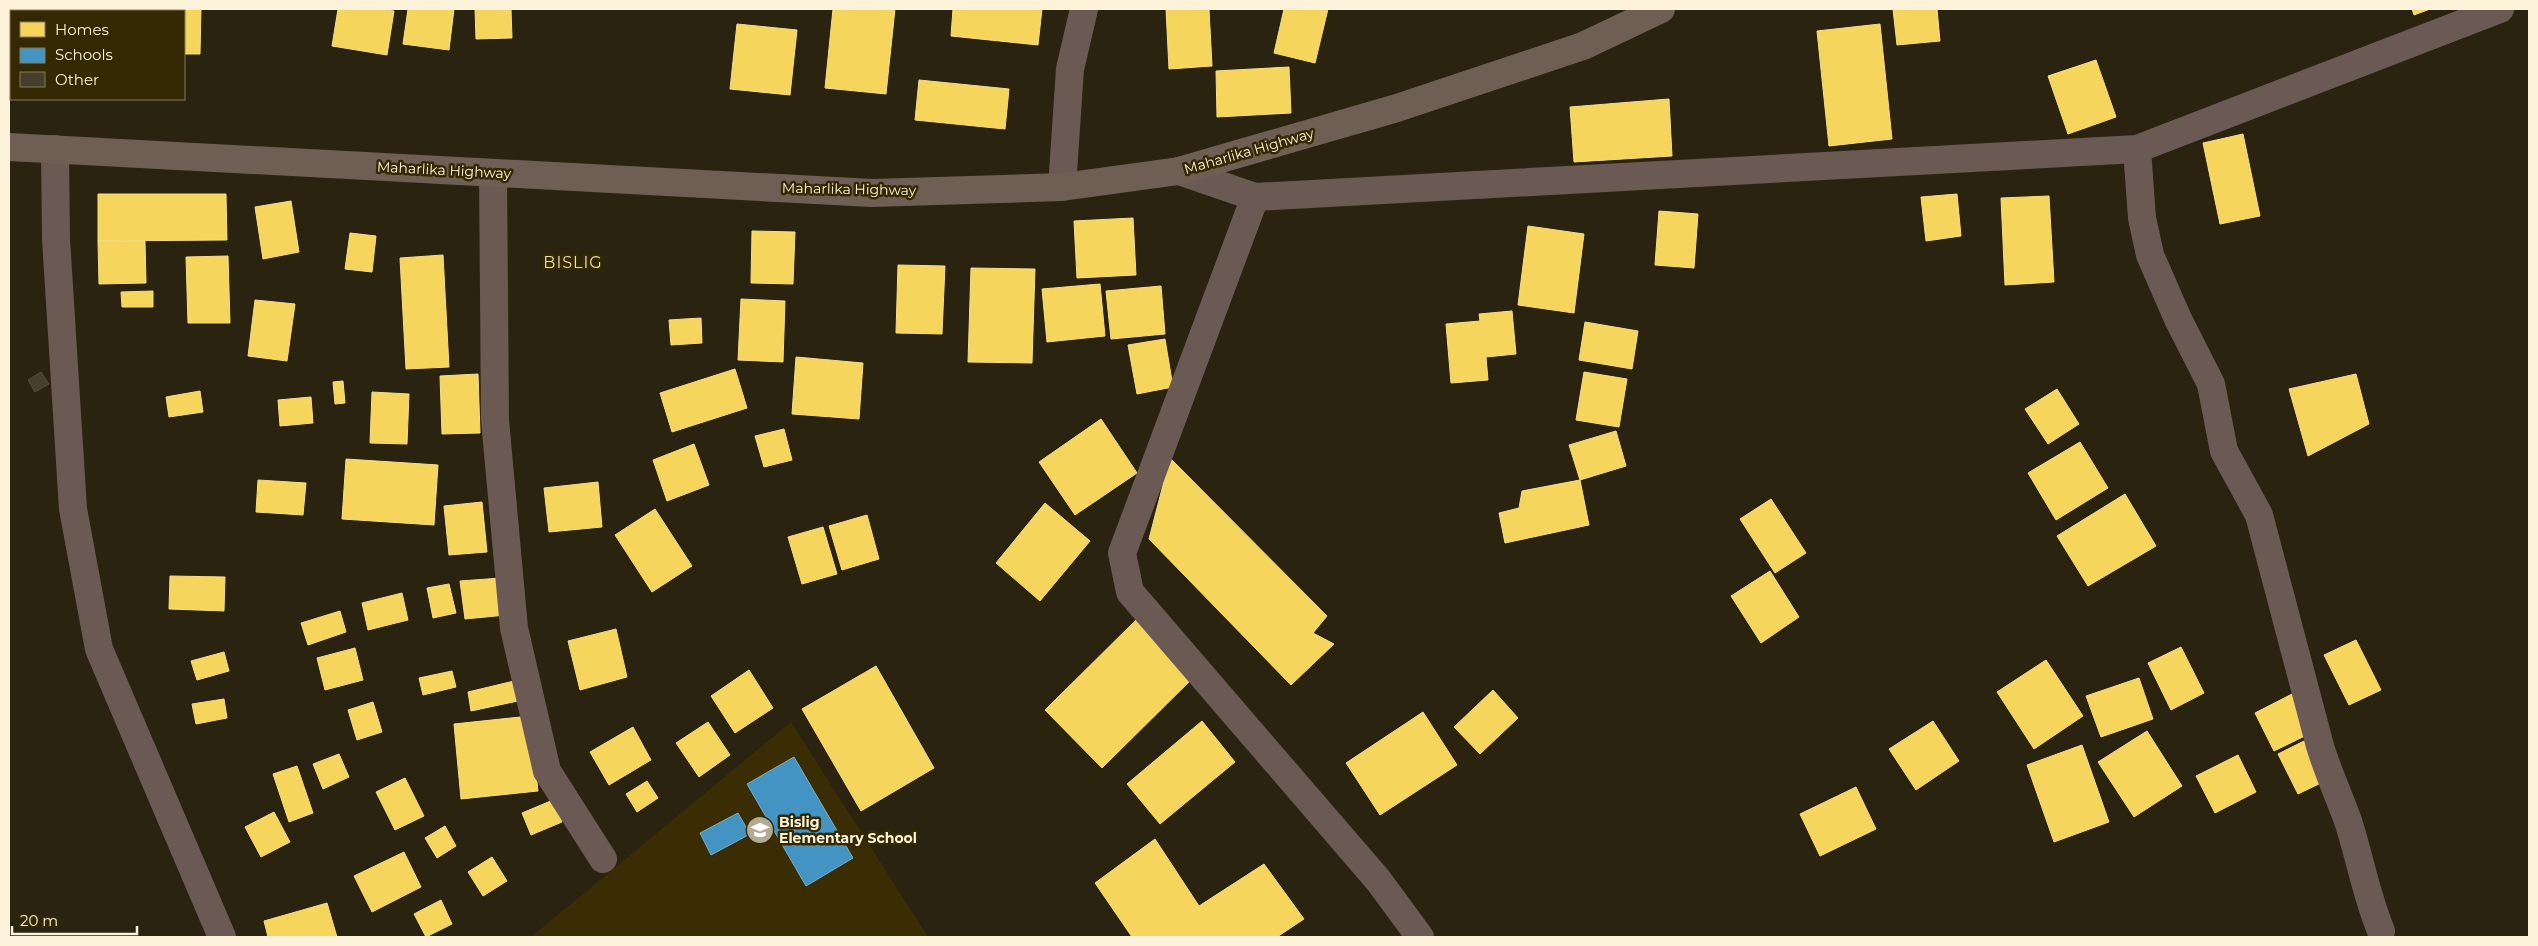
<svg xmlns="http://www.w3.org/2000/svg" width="2538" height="946" viewBox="0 0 2538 946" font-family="Montserrat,sans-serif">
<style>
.built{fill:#3a2d03}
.homes{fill:#f6d55c;stroke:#f8de82}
.schools{fill:#4393c3;stroke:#7ab0ca}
.building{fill:#453f2b;stroke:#544d3b}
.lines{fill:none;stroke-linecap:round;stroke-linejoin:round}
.minor{stroke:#6b5954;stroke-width:28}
.highway{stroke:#6f5e54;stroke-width:28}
.labels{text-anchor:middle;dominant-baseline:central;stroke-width:5;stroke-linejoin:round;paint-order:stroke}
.street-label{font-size:14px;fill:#fcf3da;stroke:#352904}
.poi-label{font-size:14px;font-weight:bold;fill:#fcf3da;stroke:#352904;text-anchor:start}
.quarter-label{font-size:16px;letter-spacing:1px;fill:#f2deac;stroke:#352904}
</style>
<rect width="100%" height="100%" fill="#2a230f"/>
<path class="built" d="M791,722L928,937H531Z"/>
<g class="homes">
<path d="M10,9H41V11H11V55H9Z"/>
<path d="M172,9H201L200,54H184V11H172Z"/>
<path d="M338,9H378L394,11L387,55L332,46Z"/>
<path d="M408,9H454L449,50L403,44Z"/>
<path d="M475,9H511L512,38L476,39Z"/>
<path d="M833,9H895L886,94L825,88Z"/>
<path d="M953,9H1042L1038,45L951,36Z"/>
<path d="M1166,9H1209L1212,66L1169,69Z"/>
<path d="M1284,9H1328L1315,63L1274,53Z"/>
<path d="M1893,9H1937L1940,41L1897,45Z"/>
<path d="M2412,9H2430L2414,15Z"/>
<path d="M737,24L797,30L790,95L730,89Z"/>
<path d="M1880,24L1892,139L1829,146L1817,31Z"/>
<path d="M2096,60L2116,117L2068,134L2048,76Z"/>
<path d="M1289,67L1291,113L1217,117L1216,71Z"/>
<path d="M919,80L1009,89L1005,129L915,120Z"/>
<path d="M1669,99L1672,156L1574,162L1570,107Z"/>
<path d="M2243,134L2260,216L2220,224L2203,143Z"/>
<path d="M98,194H226L227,240L98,241Z"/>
<path d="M1957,194L1961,236L1926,241L1921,197Z"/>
<path d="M2049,196L2054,282L2005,285L2001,198Z"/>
<path d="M291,201L299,252L263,259L255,207Z"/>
<path d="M1659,211L1698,214L1694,268L1655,265Z"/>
<path d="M1133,218L1136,275L1077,278L1074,221Z"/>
<path d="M1528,226L1584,234L1574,313L1518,305Z"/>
<path d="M752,231L795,232L793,284L751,283Z"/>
<path d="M350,233L376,236L372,272L345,269Z"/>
<path d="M98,241H145L146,283L99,284Z"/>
<path d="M443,255L449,367L406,369L400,258Z"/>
<path d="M228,256L230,323H188L186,257Z"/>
<path d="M898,265L945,266L942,334L896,333Z"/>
<path d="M971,268L1035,269L1032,363L968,362Z"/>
<path d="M1100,284L1105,336L1047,342L1042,289Z"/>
<path d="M1161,286L1165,334L1111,339L1106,291Z"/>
<path d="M153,291V307H122L121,292Z"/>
<path d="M741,299L785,301L783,362L738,360Z"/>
<path d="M255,300L295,304L287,361L248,356Z"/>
<path d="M1512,311L1516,354L1486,357L1488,380L1451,383L1446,324L1480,321L1479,314Z"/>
<path d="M701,318L702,343L671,345L669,320Z"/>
<path d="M1585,322L1638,331L1632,369L1579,360Z"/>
<path d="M1165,339L1173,387L1137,394L1128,345Z"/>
<path d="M796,357L863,363L859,419L792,414Z"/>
<path d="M735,369L747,408L672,432L660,393Z"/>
<path d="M1584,372L1627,379L1619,427L1576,420Z"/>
<path d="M478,374L480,433L442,434L440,376Z"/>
<path d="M2356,374L2369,424L2308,456L2289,389Z"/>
<path d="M343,381L345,403L335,404L333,382Z"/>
<path d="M2057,389L2079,424L2048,444L2025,409Z"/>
<path d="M200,391L203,412L169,417L166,397Z"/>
<path d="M372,392L409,394L407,444L370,443Z"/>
<path d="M311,397L313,423L280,426L278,400Z"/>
<path d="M1101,419L1137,473L1075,515L1039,462Z"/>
<path d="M784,429L792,460L764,467L755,436Z"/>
<path d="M1616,431L1626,466L1580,480L1569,445Z"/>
<path d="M2080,442L2108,488L2056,520L2028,473Z"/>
<path d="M694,444L709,485L667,501L653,460Z"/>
<path d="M1170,458L1327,616L1313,633L1334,644L1291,685L1149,539Z"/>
<path d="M346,459L438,465L434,525L342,519Z"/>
<path d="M258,480L306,483L303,515L256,512Z"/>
<path d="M1580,480L1589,525L1505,543L1499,513L1519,508L1522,491Z"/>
<path d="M598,482L602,527L549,532L544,488Z"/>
<path d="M2125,494L2156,546L2088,586L2057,536Z"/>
<path d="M1771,499L1806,553L1775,573L1740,519Z"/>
<path d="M482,502L487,552L449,555L444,506Z"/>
<path d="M1045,503L1090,541L1040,601L996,563Z"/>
<path d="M655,509L692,566L652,592L615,535Z"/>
<path d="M867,515L879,559L842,570L829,526Z"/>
<path d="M823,527L837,574L802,584L788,537Z"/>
<path d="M1770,571L1799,617L1761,643L1731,596Z"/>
<path d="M170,576L225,577L224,611L169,609Z"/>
<path d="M501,578L506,615L465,619L460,581Z"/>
<path d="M449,584L456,613L433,618L427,588Z"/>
<path d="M402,593L408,620L368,630L362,603Z"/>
<path d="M340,611L346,632L308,645L301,623Z"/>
<path d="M1138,618L1195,676L1102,768L1045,710Z"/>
<path d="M616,629L627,677L580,690L568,641Z"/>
<path d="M2356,640L2381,690L2349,705L2324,655Z"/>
<path d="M2181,647L2204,693L2171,710L2148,663Z"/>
<path d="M355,648L363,680L325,690L317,658Z"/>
<path d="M224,652L229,671L197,680L191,661Z"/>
<path d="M2046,660L2083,716L2034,749L1997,692Z"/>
<path d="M876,666L934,768L861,811L802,709Z"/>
<path d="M749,670L773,708L735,733L711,696Z"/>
<path d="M452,671L456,687L423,695L419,678Z"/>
<path d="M2139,678L2153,719L2101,737L2086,696Z"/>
<path d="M514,681L518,701L471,711L468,692Z"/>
<path d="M1493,690L1518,718L1480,754L1454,727Z"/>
<path d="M2294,693L2313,732L2274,751L2255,713Z"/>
<path d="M224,699L227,718L196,724L192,704Z"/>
<path d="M373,702L382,732L357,740L348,710Z"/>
<path d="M1423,712L1457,765L1380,815L1346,763Z"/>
<path d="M530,716L538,791L461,799L454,724Z"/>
<path d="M1202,721L1235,762L1160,824L1127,784Z"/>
<path d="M1933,721L1959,761L1916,790L1889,749Z"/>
<path d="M708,722L730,755L699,777L676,743Z"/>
<path d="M633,727L651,760L609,785L590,752Z"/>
<path d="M2147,731L2182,786L2134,817L2098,762Z"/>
<path d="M2306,740L2325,781L2298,794L2278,754Z"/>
<path d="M2082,745L2109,822L2054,842L2027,765Z"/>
<path d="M339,754L349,777L323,789L313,764Z"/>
<path d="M2238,755L2256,792L2215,813L2196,776Z"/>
<path d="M297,766L313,813L289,822L273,774Z"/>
<path d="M405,778L424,816L395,830L376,792Z"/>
<path d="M647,781L658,798L637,812L626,794Z"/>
<path d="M1856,787L1876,829L1820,856L1800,814Z"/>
<path d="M553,800L562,822L531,835L522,813Z"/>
<path d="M274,812L290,842L261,857L245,827Z"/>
<path d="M445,826L456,846L437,858L425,838Z"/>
<path d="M1155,839L1199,906L1264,864L1304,919L1277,937H1132L1095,883Z"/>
<path d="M404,852L421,887L372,912L354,876Z"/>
<path d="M492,857L507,881L483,896L468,872Z"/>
<path d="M441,900L452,924L426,937L414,914Z"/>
<path d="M327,903L337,937H268L264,921Z"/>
</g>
<g class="schools">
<path d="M794,757L853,858L806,886L747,784Z"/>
<path d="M738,813L750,834L711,855L700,833Z"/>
</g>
<path class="building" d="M41,372L49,384L35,392L28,380Z"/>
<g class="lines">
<g class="minor">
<path d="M55,149L56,239L73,509L99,649L222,937"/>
<path d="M2137,149L2142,218L2150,255L2178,319L2211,384L2224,451L2259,515L2320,746C2328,772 2339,796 2348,821C2360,858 2366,895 2381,931"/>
<path d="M1179,171L1255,197L2137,149L2500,9"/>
<path d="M493,173L495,420L514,628L547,771L603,859"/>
<path d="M1062,187L1070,69L1084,9"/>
<path d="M1255,197L1122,553L1130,592L1378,880L1420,937"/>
</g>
<path class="highway" d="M9,147L872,193L1062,187L1179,171L1397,108L1583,46L1661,9"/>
</g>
<defs>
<g id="school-disc" transform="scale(1.4375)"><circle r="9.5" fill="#b2aa93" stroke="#352904"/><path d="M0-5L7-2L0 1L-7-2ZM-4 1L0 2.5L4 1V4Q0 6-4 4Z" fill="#fff"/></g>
</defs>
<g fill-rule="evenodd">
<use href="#school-disc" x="760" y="830"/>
</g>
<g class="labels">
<g class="street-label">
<text transform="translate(1249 151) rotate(-16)">Maharlika Highway</text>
<text transform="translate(444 170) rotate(3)">Maharlika Highway</text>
<text transform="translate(849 189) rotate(1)">Maharlika Highway</text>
</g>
<g class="poi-label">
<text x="779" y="822">Bislig<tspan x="779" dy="16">Elementary School</tspan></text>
</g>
<g class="quarter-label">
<text x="573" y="262">BISLIG</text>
</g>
</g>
<rect width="2538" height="946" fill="none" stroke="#fcf3da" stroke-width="20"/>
<rect x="10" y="10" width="175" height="90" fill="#352904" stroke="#857a5a"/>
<rect x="20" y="22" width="25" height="15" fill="#f6d55c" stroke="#857a5a"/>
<text x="55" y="35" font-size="15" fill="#fcf3da">Homes</text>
<rect x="20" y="48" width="25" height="15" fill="#4393c3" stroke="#857a5a"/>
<text x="55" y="60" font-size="15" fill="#fcf3da">Schools</text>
<rect x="20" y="72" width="25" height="15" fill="#453f2b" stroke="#857a5a"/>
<text x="55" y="85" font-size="15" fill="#fcf3da">Other</text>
<path d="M12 926v8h125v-8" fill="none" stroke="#fcf3da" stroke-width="2.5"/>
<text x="20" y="926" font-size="15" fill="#fcf3da" stroke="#352904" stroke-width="4" paint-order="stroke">20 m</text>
</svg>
